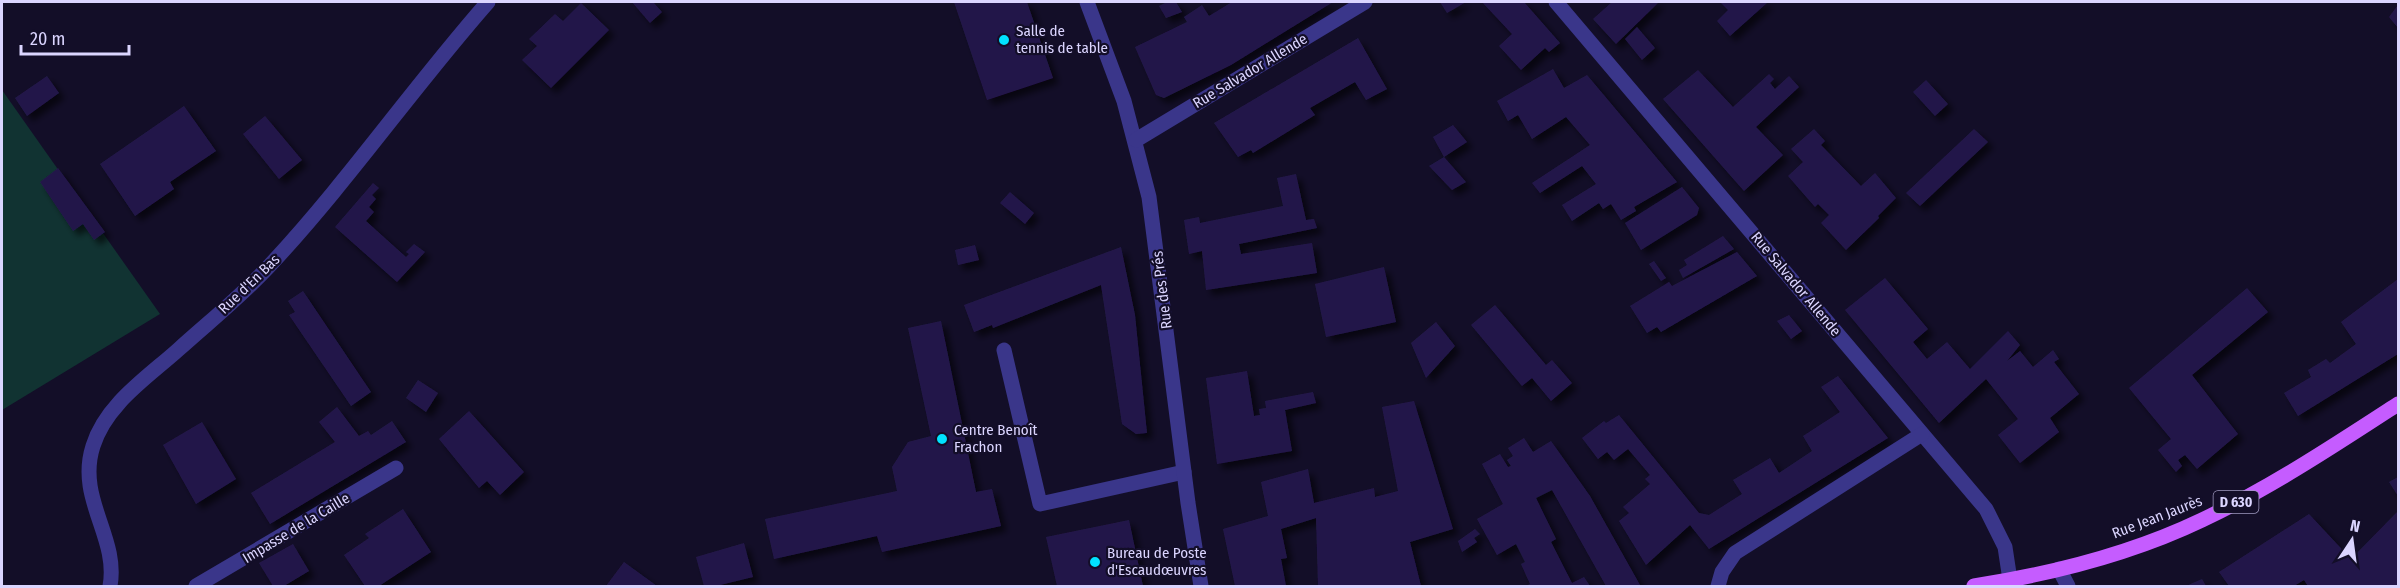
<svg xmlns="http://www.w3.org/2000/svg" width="2400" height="588" viewBox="0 0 2400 588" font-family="'Fira Sans Condensed',sans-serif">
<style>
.green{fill:#113332}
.building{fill:#24194a;filter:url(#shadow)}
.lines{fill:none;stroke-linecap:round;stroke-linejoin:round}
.service{stroke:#3a368a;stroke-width:15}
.minor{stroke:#3a368a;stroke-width:15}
.primary{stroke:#c55cff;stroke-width:15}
.poi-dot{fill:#01e2ff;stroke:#130e28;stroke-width:2}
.labels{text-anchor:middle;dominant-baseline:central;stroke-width:4.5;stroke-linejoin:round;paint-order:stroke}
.shield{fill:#130e28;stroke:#9f99be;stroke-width:1.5}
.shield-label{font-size:14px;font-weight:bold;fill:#dbd5ff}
.poi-label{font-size:15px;fill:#dbd5ff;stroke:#130e28;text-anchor:start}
.street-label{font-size:15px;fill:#dbd5ff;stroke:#130e28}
</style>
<defs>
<filter id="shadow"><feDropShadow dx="5.5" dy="5.5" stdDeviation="3" flood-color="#0009"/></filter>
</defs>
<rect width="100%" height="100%" fill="#130e28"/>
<path class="green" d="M2,90L160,314L2,410Z"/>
<g class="building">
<path d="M632,2H653L662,12L650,23Z"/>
<path d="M954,2H1027L1053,78L987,100Z"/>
<path d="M1167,2H1176L1182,12L1166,18L1159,6Z"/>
<path d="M1232,2H1333L1231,65L1164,98L1156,95L1135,47L1187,22L1184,17L1202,5L1209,16Z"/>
<path d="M1440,2H1466L1447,13Z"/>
<path d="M1482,2H1524L1560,43L1549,52L1545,48L1521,70L1499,46L1512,34Z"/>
<path d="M1612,2H1659L1616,44L1593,19Z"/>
<path d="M1720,2H1768L1730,36L1717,21L1728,10Z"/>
<path d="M581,3L609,30L551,88L522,60L537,46L529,39L555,14L563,21Z"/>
<path d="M2398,5V28L2389,17Z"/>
<path d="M1637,27L1655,48L1642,60L1625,39Z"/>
<path d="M1358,38L1387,89L1366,100L1355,82L1310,108L1315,115L1253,153L1251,150L1238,157L1214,123Z"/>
<path d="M1553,69L1564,88L1587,75L1677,182L1634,207L1636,211L1621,220L1611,204L1603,209L1599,203L1572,221L1562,205L1596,184L1582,166L1540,193L1532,183L1590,145L1566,117L1532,139L1518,115L1508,121L1497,101Z"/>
<path d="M1698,70L1733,107L1769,74L1774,79L1770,83L1775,89L1789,76L1799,87L1756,127L1783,155L1744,191L1663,99Z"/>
<path d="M47,76L59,93L27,116L15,98Z"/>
<path d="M1926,80L1948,104L1935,116L1913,92Z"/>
<path d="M184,106L216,151L170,182L174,189L135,216L100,164Z"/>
<path d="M265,116L302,160L279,179L243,134Z"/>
<path d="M1453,125L1467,142L1444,157L1433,137Z"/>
<path d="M1814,129L1825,141L1821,145L1861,186L1875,173L1896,198L1878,216L1879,218L1846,250L1821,223L1829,215L1818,204L1815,207L1788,176L1803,162L1791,149Z"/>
<path d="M1974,129L1988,142L1920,206L1906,193Z"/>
<path d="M1444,157L1466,182L1452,190L1429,166Z"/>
<path d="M58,168L105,232L94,240L83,224L73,231L40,182Z"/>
<path d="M1296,174L1306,220L1314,219L1317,228L1239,244L1241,254L1312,243L1317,273L1206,290L1202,251L1189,254L1184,220L1199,217L1200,223L1283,206L1277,178Z"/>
<path d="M373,183L379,188L372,195L376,199L369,207L374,212L366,221L406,257L409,254L406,252L414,244L425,252L397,282L335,227Z"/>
<path d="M1682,187L1699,208L1697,215L1641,250L1625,223Z"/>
<path d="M1010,192L1034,213L1025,224L1000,203Z"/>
<path d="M1723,236L1734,249L1683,278L1679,270L1687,265L1684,260Z"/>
<path d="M975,245L979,260L958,265L955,250Z"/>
<path d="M1121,247L1135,315L1147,433L1136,434L1122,424L1101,285L993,328L992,325L974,332L964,305Z"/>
<path d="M1737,252L1757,276L1661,332L1657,327L1647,333L1630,306L1669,282L1672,286Z"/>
<path d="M1654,261L1666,278L1661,281L1649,264Z"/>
<path d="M1384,267L1396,322L1326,337L1315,284Z"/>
<path d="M1885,278L1928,329L1913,342L1927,359L1947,342L1970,369L2008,331L2020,345L2007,361L2020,351L2033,367L2053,350L2059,359L2054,362L2079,394L2050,418L2059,432L2020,463L1998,435L2018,419L1986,379L1939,423L1845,310Z"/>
<path d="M2398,279V354L2298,416L2284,393L2311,377L2308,370L2326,359L2330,363L2356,344L2341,322Z"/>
<path d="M2247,288L2268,312L2192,375L2238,434L2197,469L2185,455L2178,460L2182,466L2176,472L2158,450L2171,439L2129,388Z"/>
<path d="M303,291L371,392L351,406L289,315L295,312L288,301Z"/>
<path d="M1495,305L1546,365L1552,360L1572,383L1551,401L1532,378L1522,386L1471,325Z"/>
<path d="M1789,315L1802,331L1791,339L1777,321Z"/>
<path d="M941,321L976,492L992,489L1001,526L882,552L877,536L774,559L765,519L897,491L892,467L908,442L931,436L908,328Z"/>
<path d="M1436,322L1455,346L1426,378L1411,343Z"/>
<path d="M1247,371L1254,416L1260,415L1259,409L1266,408L1265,401L1313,392L1316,403L1285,410L1292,451L1217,464L1206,378Z"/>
<path d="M1838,376L1888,438L1709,549L1690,525L1646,565L1619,521L1629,513L1623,507L1650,484L1645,479L1650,475L1628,449L1614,460L1607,452L1598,459L1582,438L1604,421L1606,423L1619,415L1699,513L1709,515L1742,494L1733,480L1770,458L1779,473L1812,451L1803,436L1840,412L1821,387Z"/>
<path d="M418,380L438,393L426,412L406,398Z"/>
<path d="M1414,401L1453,529L1410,542L1421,586H1318L1316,518L1281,529L1287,558L1281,559L1286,586H1235L1223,529L1268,516L1261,482L1308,469L1314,503L1374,488L1375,497L1398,491L1382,407Z"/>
<path d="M337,407L359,436L368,431L371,435L392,421L406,442L270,524L251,493L335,442L319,422Z"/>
<path d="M469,411L524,472L500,495L487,481L479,488L439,439Z"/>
<path d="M202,422L236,479L196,504L163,445Z"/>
<path d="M1524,438L1533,452L1551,441L1590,496L1640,585L1606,586L1552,490L1536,498L1556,539L1551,542L1572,583L1584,577L1590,586H1526L1530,584L1521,564L1525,562L1516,544L1497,555L1477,519L1503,504L1482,464L1500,454L1508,467L1511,466L1507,460L1513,456L1508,448Z"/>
<path d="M2398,477V496L2389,482Z"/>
<path d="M403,509L431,552L379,586H365L344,555L369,538L365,534Z"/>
<path d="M2398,511V586H2308L2304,580L2294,586H2229L2219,572L2309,514L2351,559Z"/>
<path d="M1129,520L1143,586H1057L1046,537Z"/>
<path d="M1475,529L1480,534L1474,538L1477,542L1462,552L1458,541Z"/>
<path d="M744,543L753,577L716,586H704L696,557Z"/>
<path d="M293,544L309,571L284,586H273L259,563Z"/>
<path d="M624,562L657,586H606Z"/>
<path d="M2202,579L2206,586H2186Z"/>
</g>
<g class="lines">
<g class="service">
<path d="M1004,350L1040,504L1184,472"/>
<path d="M196,586L396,468"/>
</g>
<g class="minor">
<path d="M1087,2L1124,101L1149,197L1188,503L1201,586"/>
<path d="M1556,2L1986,509L2005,547L2010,580"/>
<path d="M1136,140L1365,2"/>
<path d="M2059,569L2068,586"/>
<path d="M110,586C119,537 76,499 93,446C106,404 148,377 179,349C210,321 244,294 272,263C349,180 414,86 488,2"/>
<path d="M1718,586L1722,572L1735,553L1922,434"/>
</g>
<path class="primary" d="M1974,586C2051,574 2131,554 2202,520C2270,488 2335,445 2398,404"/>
</g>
<g class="poi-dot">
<circle cx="1004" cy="40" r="6"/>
<circle cx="942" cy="439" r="6"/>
<circle cx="1095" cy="562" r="6"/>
</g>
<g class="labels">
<rect class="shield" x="2213.5" y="491" width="45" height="22" rx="4.5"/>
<g class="shield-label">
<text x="2236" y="502">D 630</text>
</g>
<g class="poi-label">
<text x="1016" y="31">Salle de<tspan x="1016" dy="17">tennis de table</tspan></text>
<text x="954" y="430">Centre Benoît<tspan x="954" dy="17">Frachon</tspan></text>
<text x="1107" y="553">Bureau de Poste<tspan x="1107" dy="17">d'Escaudœuvres</tspan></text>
</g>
<g class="street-label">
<text transform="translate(1250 71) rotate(-31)">Rue Salvador Allende</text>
<text transform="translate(249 284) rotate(-44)">Rue d'En Bas</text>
<text transform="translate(1796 284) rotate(50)">Rue Salvador Allende</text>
<text transform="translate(1162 290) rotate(-97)">Rue des Prés</text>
<text transform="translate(2157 517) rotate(-21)">Rue Jean Jaurès</text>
<text transform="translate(296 528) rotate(-31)">Impasse de la Caille</text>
</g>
</g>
<rect width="2400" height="588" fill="none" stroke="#dbd5ff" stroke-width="6"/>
<g transform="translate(2352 540) rotate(13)" stroke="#130e28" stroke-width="4.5" paint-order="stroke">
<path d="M0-4.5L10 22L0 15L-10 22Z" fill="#dbd5ff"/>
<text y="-9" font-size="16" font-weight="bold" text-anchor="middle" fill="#dbd5ff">N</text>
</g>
<path d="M21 45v9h108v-9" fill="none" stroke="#dbd5ff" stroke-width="3"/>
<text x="30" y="45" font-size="18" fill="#dbd5ff" stroke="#130e28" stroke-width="4.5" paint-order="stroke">20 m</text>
</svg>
